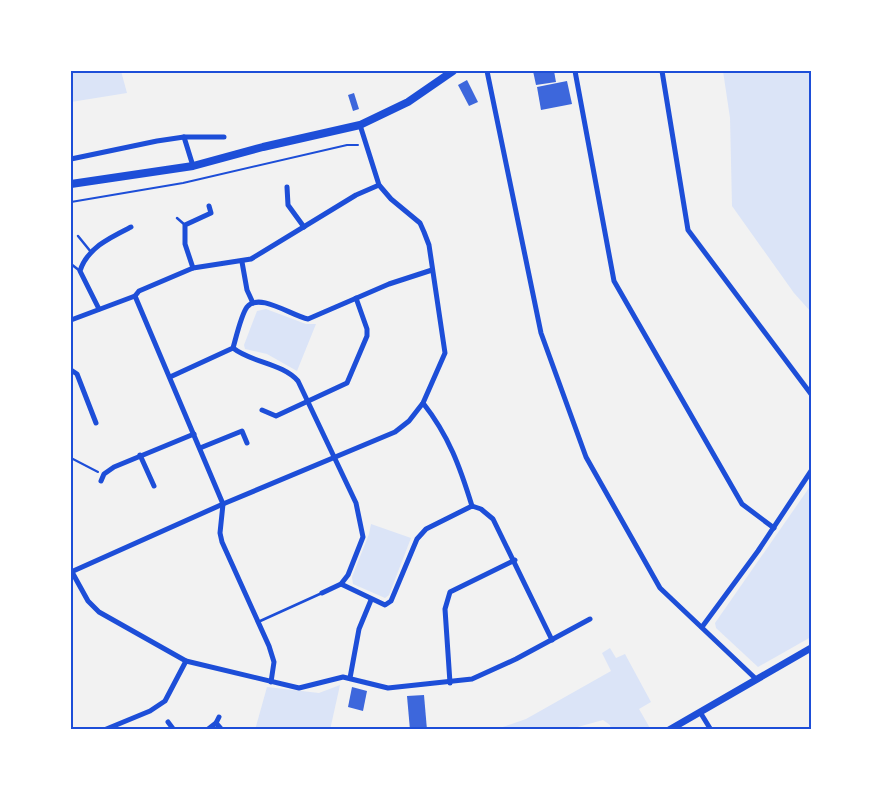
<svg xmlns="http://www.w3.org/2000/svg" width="882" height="801" viewBox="0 0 882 801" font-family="'Open Sans',sans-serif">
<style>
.green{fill:#dbe4f7}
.building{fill:#3d67dc}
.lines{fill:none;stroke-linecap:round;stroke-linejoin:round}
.path{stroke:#1d4ed8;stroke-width:2}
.service{stroke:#1d4ed8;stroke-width:2.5}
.minor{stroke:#1d4ed8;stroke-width:5}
.tertiary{stroke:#1d4ed8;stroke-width:7}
.secondary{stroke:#1d4ed8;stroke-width:8}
.neatline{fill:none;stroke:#1d4ed8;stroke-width:2}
</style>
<rect width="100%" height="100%" fill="#f2f2f2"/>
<g class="green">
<path d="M71,71H121L127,93L71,102Z"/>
<path d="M723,71H811V312L794,293L732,206L730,118Z"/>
<path d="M266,309L306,324H316L297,371L267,354L245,349L244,345L257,311Z"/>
<path d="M811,485V637L758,667L716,628L715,623Z"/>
<path d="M371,524L411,538L389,595L385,598L353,584L352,577L369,534Z"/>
<path d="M610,648L616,658L625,654L651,702L639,709L651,730H611L610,725L603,720L567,730H494L526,719L611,671L602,653Z"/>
<path d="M340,685L330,730H255L267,687L319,693Z"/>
</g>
<g class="building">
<path d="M533,71H554L556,82L536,85Z"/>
<path d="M467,80L478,102L469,106L458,85Z"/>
<path d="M567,81L572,104L541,110L537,87Z"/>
<path d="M354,93L359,109L353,111L348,95Z"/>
<path d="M352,687L367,691L363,711L348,707Z"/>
<path d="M424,695L427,730H410L407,696Z"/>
</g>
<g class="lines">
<g class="path">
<path d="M71,202L183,183L347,145H358"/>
<path d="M71,458L98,472"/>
</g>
<g class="service">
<path d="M177,218L185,225"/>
<path d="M78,236L91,252"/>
<path d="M71,264L80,271"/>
<path d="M258,622L322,593"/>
</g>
<g class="minor">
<path d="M487,71L541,333L586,457L660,588L756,679"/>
<path d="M575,71L614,281L742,504L774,528"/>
<path d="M662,71L688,230L811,394"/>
<path d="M184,137L193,166"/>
<path d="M71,159L157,141L184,137H224"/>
<path d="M287,187L288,205L304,227"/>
<path d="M242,262L247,290L253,303"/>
<path d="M193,268L185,244V225L211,213L209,206"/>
<path d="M135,296L223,504L220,533L222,542L269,646L274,662L271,682"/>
<path d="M99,309L80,271C87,248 111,237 131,227"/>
<path d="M71,320L135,296L139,291L193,268L251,259L356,195L379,185"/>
<path d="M233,348C252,363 282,363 298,381L356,503L363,537L348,575L341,584L322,593"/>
<path d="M71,370L77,374L96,423"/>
<path d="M170,377L233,348C236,338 241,315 247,307C259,292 292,316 308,319L389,284L432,270"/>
<path d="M423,403C449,436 460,467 472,506"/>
<path d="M262,410L276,416L347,383L367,336V329L356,298"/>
<path d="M200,448L242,431L247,443"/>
<path d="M140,455L154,486"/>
<path d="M101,481L104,474L114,467L194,434"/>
<path d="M71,572L223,504L395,432L409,421L423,403L445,353L429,245L424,232L420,223L391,199L379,185L360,125"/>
<path d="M72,572L88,601L99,612L186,661L299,688L343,677L388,688L472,679L516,659L590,619"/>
<path d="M341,584L385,605L391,601L417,539L426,529L472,506L481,509L493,519L552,640"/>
<path d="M702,627L758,551L811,471"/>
<path d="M350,678L359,629L371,600"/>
<path d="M450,683L445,609L450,592L515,560"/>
<path d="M700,712L711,730"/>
<path d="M168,722L174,730"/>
<path d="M216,723L222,730"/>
<path d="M104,730L150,711L165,701L186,661"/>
<path d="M207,730L216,723L219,717"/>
</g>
<path class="tertiary" d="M669,730L811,648"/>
<path class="secondary" d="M71,184L193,166L263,147L360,125L408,102L453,71"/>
</g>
<rect width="882" height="801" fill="none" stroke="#ffffff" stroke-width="145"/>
<rect x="72" y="72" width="738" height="656" class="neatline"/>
</svg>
